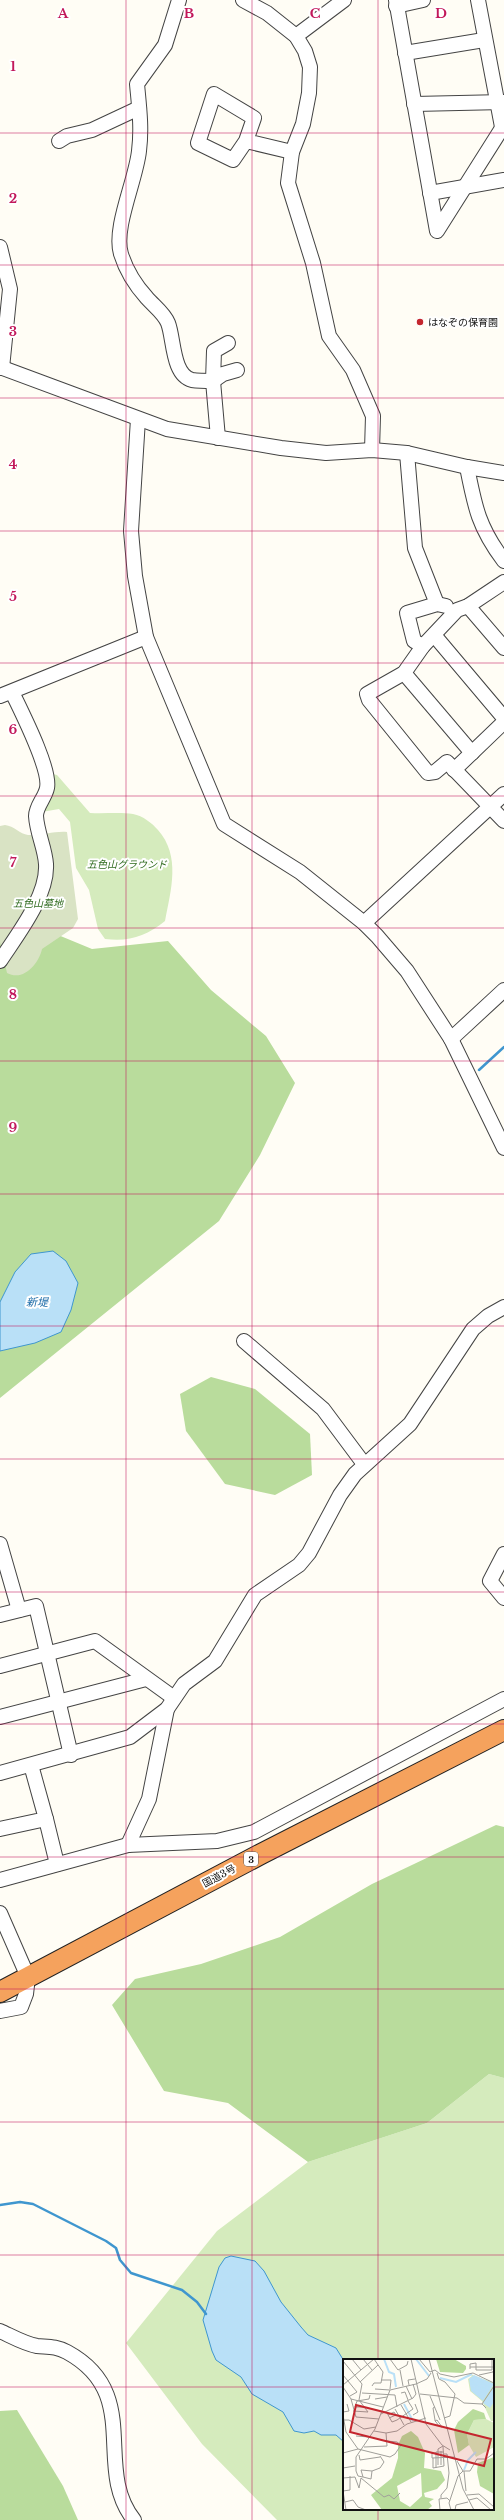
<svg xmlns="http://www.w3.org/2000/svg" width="504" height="2520" viewBox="0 0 504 2520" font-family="'Libre Baskerville','Noto Sans JP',serif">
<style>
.green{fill:#d5ebbd;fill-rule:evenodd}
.forest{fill:#b9dc9c}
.cemetery{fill:#d9e3c4}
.water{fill:#b9e0f7;stroke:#3f96cf}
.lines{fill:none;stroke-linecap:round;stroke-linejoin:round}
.stream{stroke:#3f96cf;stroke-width:2.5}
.minor-casing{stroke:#444;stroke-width:16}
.highway-casing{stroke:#222;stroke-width:22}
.minor{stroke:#fff;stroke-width:14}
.highway{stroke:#f5a25d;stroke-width:20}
.grid{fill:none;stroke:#c2185b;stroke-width:1;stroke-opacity:0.55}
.poi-dot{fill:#c4262e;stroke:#fff;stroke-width:1.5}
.labels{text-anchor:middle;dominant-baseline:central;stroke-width:4;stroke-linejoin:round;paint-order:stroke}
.shield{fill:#fff;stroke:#585858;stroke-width:1}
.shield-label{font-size:9px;font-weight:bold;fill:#111}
.poi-label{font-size:10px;fill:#111;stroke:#fff;text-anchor:start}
.park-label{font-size:10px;font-style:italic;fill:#2f6b1f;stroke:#fff}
.street-label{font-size:10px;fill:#111;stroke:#fff}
.water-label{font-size:11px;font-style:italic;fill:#1768a6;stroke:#fff}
.inset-river{fill:none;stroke:#b9e0f7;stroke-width:2}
.inset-road{fill:none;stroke:#a09f9a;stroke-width:1}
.view{fill:#c4262e;fill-opacity:0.15;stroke:#c4262e;stroke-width:2}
.inset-edge{fill:none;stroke:#111;stroke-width:2}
.grid-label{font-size:13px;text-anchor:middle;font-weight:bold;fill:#c2185b;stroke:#fff;stroke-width:4;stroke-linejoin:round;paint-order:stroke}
</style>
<rect width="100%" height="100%" fill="#fffdf5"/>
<g class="green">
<path d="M44,772L57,775L90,813C104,814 120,812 133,814C143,816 152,823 158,830C181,856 171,890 165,921C146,936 130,942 105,939L98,929L89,890L76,868L70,822L59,809L36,813Z"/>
<path d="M489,2074L504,2078V2520H277L202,2444L126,2343L217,2231L308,2162L427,2123ZM344,2360H493V2509H344Z"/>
</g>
<g class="forest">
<path d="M0,911L92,949L168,941L211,990L266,1036L295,1083L260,1155L219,1221L0,1398Z"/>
<path d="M211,1377L255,1389L310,1434L312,1475L275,1495L225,1484L186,1431L180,1394Z"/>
<path d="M496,1825L504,1827V2078L489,2074L427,2123L308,2162L228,2103L164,2091L112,2005L135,1979L201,1964L280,1937L372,1884Z"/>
<path d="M17,2410L63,2486L78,2520H0V2411Z"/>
</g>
<path class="cemetery" d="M5,825C14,826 20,834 28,835C41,836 53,831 67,832L78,919L73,928L42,949C39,963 24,982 7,973L0,942V826Z"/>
<g class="water">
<path d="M53,1251L66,1261L78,1283L71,1310L61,1332L35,1343L0,1351V1302L15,1272L31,1254Z"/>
<path d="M231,2256L255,2261L264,2271L281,2302L301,2327L308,2335L336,2348L344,2361V2442L336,2435H321L314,2431L304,2433L294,2431L283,2412L252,2394L241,2377L216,2360L212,2351L203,2320L219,2267L225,2258Z"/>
</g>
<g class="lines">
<g class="stream">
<path d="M479,1070L504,1047"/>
<path d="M0,2205L20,2202L33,2204L106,2241L116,2248L120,2260L131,2273L182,2290L197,2302L206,2314"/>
</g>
<g class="minor-casing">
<g id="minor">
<path d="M179,0L165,45L137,84C139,106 142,128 139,151C136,180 113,228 121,254C126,270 136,286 147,298C154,306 164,313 168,323C174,338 172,375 192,380C199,381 206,381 213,381L218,438"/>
<path d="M243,0L267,13L296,36L305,51L310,67L309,93L303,124L292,152L288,183L313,263L329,336L353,370L373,416L372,450"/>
<path d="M396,0L437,231L504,125"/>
<path d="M478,0L502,127"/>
<path d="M396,6L423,0"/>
<path d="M296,36L344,0"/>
<path d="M405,53L484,40"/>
<path d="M414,104L504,102"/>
<path d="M59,141L67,136L92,130L139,108"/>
<path d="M246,141L233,160L198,143L214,94L254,118L246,141L292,152"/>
<path d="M430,193L504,180"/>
<path d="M0,247L10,289L2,368"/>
<path d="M228,343L214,351L213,381L223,374L237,370"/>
<path d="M0,367L167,429L281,448L326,453L372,450L407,453L467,467L504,473"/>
<path d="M138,419L131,531L135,576L146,637L224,824L300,872L364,923L377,936L407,971L451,1039L504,1148"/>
<path d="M407,453L415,548L437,604"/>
<path d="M467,467C475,508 479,528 504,561"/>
<path d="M504,582L468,606L457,610L423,646L404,673L367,694L369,700L428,773L435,772L447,762L504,821"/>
<path d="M468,606L504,648"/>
<path d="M434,635L504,718"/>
<path d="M423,646L414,641L407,613L437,604L446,606"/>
<path d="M404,673L472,753"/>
<path d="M0,696L146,637"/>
<path d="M454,770L504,722"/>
<path d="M364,923L504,794"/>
<path d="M0,961C17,935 48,896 46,864C45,848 37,833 36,816C36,806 45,798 47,788C51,769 21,711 12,692"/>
<path d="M451,1039L504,990"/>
<path d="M244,1341L323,1409L364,1464"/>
<path d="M0,1544L19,1610"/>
<path d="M504,1554L490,1581L504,1598"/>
<path d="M0,1615L36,1606L71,1755"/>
<path d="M0,1666L95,1641L174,1698"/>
<path d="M0,1717L146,1679"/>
<path d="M0,1773L130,1737L167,1709L184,1684L215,1661L255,1595L299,1565L309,1553L340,1495L355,1474L410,1424L473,1329L488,1316L504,1307"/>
<path d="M46,1819L57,1864"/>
<path d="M0,1829L46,1819L31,1765"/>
<path d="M128,1845L149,1799L167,1709"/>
<path d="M0,1880L128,1845L217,1841L254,1832L504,1699"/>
<path d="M0,1913L28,1977L26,1994L21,2007L0,2011"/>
<path d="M0,2331C11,2336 25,2344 37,2346C48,2347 56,2346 67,2352C144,2394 92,2467 134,2520"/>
</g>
</g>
<g class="highway-casing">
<path id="highway" d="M0,1992L261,1854L504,1730"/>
</g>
<use href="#minor" class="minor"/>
<use href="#highway" class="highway"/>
</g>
<path class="grid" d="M126,0V2520M252,0V2520M378,0V2360M0,133H504M0,265H504M0,398H504M0,531H504M0,663H504M0,796H504M0,928H504M0,1061H504M0,1194H504M0,1326H504M0,1459H504M0,1592H504M0,1724H504M0,1857H504M0,1989H504M0,2122H504M0,2255H504M0,2387H344M493,2387H504M378,2509V2520"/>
<circle class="poi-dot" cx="420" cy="322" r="4"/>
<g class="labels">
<rect class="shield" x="244" y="1852" width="14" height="14" rx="3"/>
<g class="shield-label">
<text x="251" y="1859">3</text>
</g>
<g class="poi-label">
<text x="428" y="322">はなぞの保育園</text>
</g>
<g class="park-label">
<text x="127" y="864">五色山グラウンド</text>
<text x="38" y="903">五色山墓地</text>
</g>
<g class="street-label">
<text transform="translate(219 1876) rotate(-28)">国道3号</text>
</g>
<g class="water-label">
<text x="37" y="1302">新堤</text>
</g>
</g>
<g transform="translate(343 2359)">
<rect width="151" height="151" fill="#fffdf5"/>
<path d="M127,15L151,24V62H148L139,42L127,32L125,20L129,17ZM143,60L151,64V88L133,98L126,86L124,75L131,61Z" fill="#d5ebbd"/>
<path d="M93,0H111L123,7V10L120,14L97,13ZM130,50L141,54L143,60L131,61L124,75L126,86L115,94L111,71L115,63ZM68,72L75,78L82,94L81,109L98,112L102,121L94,130L81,134L82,138L91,140L86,143L89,147L84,151H39L28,136L49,119L55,99V86L59,77ZM78,114L79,137L67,148L57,142L54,127ZM151,98V135L137,127L134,113L135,104Z" fill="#b9dc9c" fill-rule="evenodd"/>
<path d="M131,16L151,25L140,42L128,32L126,20ZM151,28V43L147,49L140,44Z" fill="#b9e0f7"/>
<path class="inset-river" d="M41,0L46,13L51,15L53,28M73,0L86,17M97,19L113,23L129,15M61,45L70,62M121,111L125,101L133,93"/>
<path class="inset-road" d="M9,0L18,11M20,0L29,11M47,0L55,11L64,6L65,2M68,0L83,65L99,86L107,91M76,0L87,13L92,11L97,15L111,18L130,14L151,24M86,0L120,130L131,151M0,2L19,25L16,41L25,53L10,52M127,8H151M127,10V5L133,4V11H149V0M57,11L60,27M94,14L96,20L102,23L112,35L107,57L101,59M0,16L14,33L7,37M136,16L150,13L151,10M38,21H48L47,30M17,23L35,6M0,26L31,0M66,26L65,21L72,20M29,27L31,24H38L40,13L31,0M63,27L69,40M0,28L8,40L13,58M32,30L47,31L73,25L84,20L88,14M19,34L52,36L54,48M58,34L62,33L65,41M77,35L114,39L121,44L139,45L143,49M87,37L97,61M8,40L40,48M32,40L44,38M139,45L151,27M58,46L68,63M20,48H12L14,42L26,40L27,36M92,48L90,49L92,61V62L93,63L96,67L99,68L94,61L92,62M52,50L61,66M0,53L6,52L4,45M44,54L49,63L54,61L70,50L65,42M38,55L70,39L73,35L70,25M0,56L3,73L15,90M45,56L51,53L53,56L46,59M70,56L75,53L72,45M13,58L36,60M0,61H6L21,70L33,68M31,72L43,74L54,72L64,65L83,59M13,77L26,78M44,82L54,83L58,86M21,88L44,87L43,74M0,94L15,90L47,98L52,95L58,86M93,94H89V99L112,98M16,96L17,101L37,98M90,99V109L101,107L100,87M95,106V90L100,87M98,106V92M0,109L12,107M93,109V93H101M18,111L29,112L28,120L20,118ZM29,112L37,109L41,103L37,97M120,112H127L134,100H143L151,94M121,112L123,132M20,118L15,117L13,112V98L32,70L47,31M0,119L12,118L16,129L18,119L41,138L46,136L51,140L57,134M0,132L7,131V117M0,132L3,151M124,136L136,135L151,148M98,139V136L104,129L106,114L104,95H101M126,141L134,139L148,151M2,143L10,141L15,148L23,151M97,151L96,140L104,139L107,142M108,151L106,144L115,117L120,112L114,102M112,151L113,146L125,143"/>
<path class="view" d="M13,46L148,80L141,107L7,73Z"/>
<rect width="151" height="151" class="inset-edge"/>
</g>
<g class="grid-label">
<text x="63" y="18">A</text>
<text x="189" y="18">B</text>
<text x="315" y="18">C</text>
<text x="441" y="18">D</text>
<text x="13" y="71">1</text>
<text x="13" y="203">2</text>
<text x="13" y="336">3</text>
<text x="13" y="469">4</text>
<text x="13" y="601">5</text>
<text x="13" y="734">6</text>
<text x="13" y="867">7</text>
<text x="13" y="999">8</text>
<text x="13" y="1132">9</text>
</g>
</svg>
